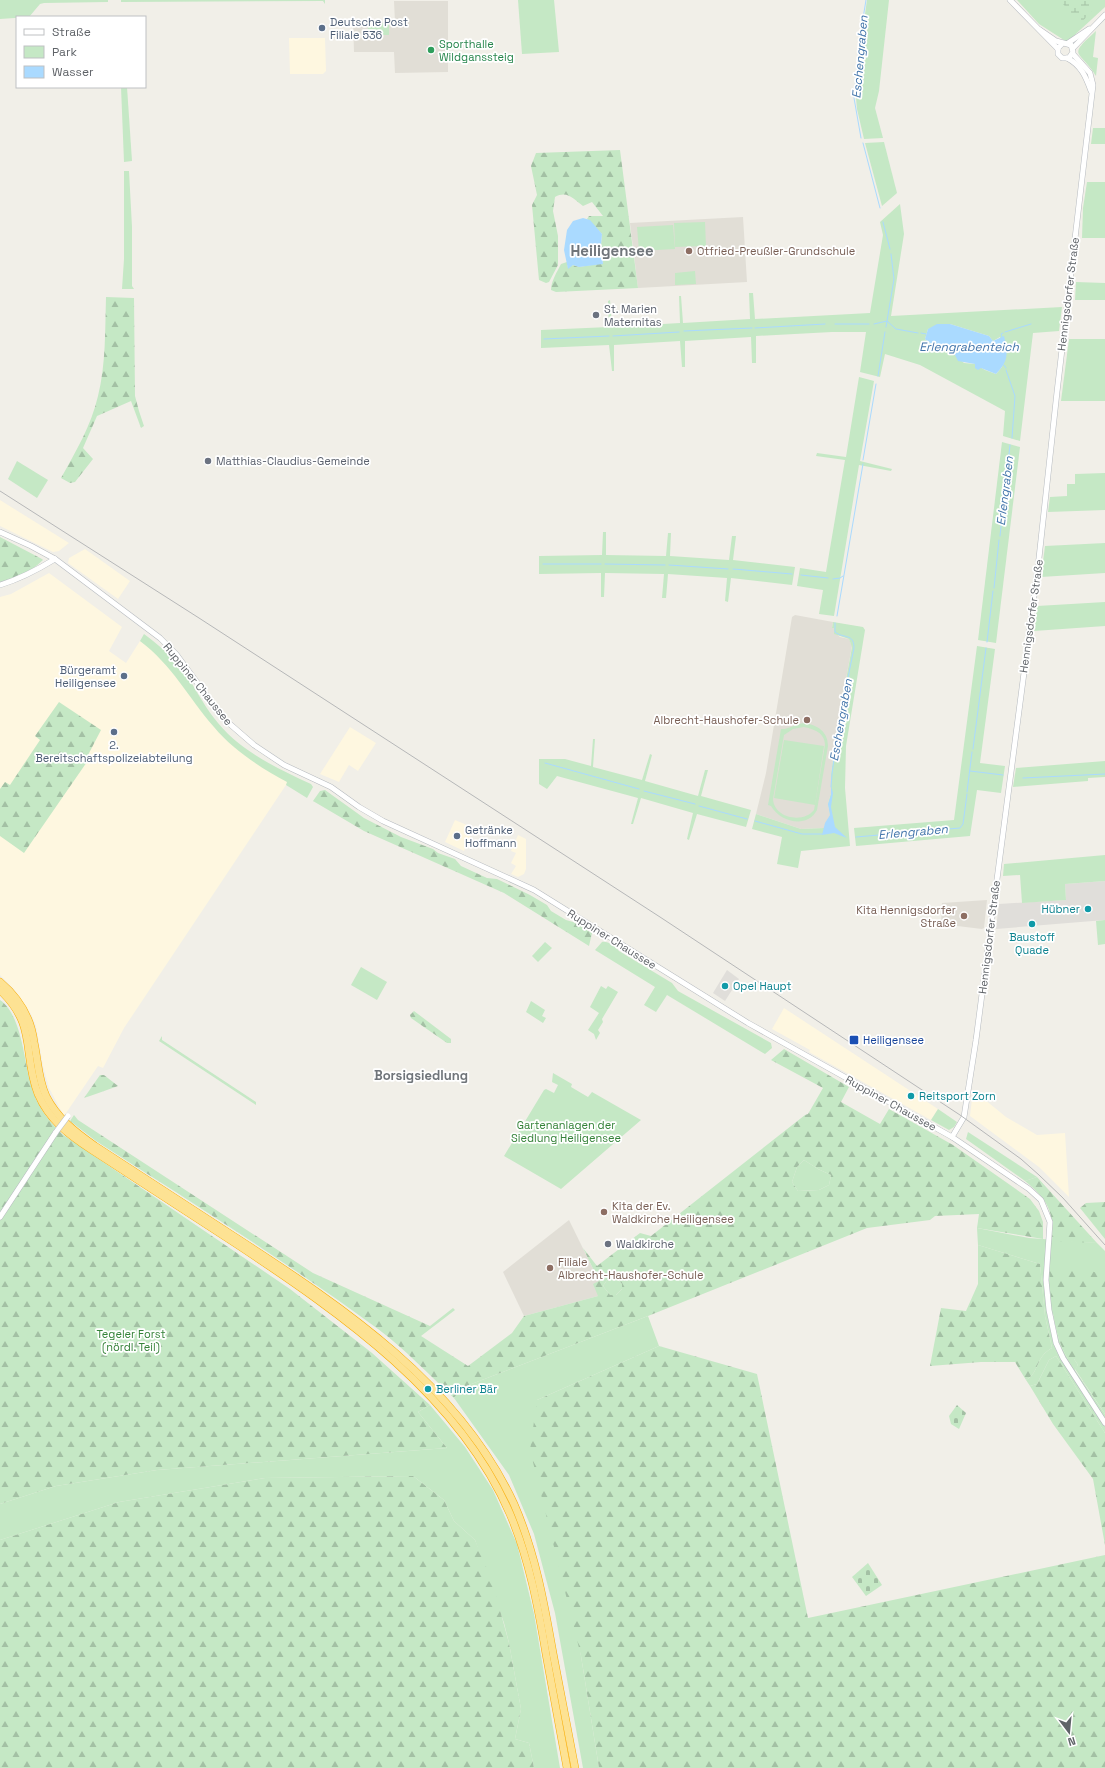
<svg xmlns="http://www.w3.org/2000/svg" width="1105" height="1768" viewBox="0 0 1105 1768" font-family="'Space Grotesk',sans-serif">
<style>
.commercial{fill:#fef7e0}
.industrial{fill:#e0deda}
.education{fill:#e1ded6}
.green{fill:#c5e8c5;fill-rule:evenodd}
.forest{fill:url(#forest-firs);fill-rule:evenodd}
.wetland{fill:url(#wetland-marsh)}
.cemetery{fill:url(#cemetery-stones)}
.water{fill:#aadaff}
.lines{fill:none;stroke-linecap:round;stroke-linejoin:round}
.stream{stroke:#aadaff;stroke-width:1}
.secondary-casing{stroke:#b6babf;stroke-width:6}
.highway-casing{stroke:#f9ab00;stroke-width:8}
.secondary{stroke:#fff;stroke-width:5}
.highway{stroke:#fde293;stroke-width:7}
.tram{stroke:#b6b7b8;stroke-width:1}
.secondary-bridge-casing{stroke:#b6babf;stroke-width:6;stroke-linecap:butt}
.secondary-bridge{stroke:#fff;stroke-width:5}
.service-dot{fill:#5c6f8a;stroke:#fff;stroke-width:1.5}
.leisure-dot{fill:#2e9e5b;stroke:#fff;stroke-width:1.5}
.education-dot{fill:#8d6e63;stroke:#fff;stroke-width:1.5}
.worship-dot{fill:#6b7280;stroke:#fff;stroke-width:1.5}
.culture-dot{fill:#0f9aa8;stroke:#fff;stroke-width:1.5}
.transit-dot{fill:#1a4fb4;stroke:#fff;stroke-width:1.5}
.labels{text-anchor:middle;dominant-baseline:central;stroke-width:3.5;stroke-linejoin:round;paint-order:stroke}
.service-label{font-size:11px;fill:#4e5e75;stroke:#fff;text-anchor:start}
.leisure-label{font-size:11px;fill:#27864d;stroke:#fff;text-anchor:start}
.education-label{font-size:11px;fill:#785e54;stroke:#fff;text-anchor:start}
.street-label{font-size:11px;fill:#5f6368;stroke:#fff}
.worship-label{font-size:11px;fill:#5b616d;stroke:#fff;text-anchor:start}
.culture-label{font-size:11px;fill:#0d838f;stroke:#fff;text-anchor:start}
.transit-label{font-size:11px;fill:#164399;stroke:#fff;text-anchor:start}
.park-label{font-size:11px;fill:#348238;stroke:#fff}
.water-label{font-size:12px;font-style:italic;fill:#4174aa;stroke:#fff}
.quarter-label{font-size:13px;font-weight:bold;fill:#70757a;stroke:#fff}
.district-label{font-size:15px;font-weight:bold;fill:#70757a;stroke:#fff}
</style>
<defs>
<pattern id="forest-firs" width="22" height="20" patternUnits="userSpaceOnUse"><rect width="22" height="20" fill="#c5e8c5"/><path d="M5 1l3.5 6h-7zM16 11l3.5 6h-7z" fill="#a3c0a4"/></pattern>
<pattern id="wetland-marsh" width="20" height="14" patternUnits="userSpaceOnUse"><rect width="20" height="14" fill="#c5e8c5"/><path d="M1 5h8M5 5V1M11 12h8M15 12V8" fill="none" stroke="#a3c0a4"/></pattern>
<pattern id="cemetery-stones" width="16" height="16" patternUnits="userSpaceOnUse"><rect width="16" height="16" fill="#c5e8c5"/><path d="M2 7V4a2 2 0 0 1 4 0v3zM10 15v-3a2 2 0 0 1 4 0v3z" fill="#a3c0a4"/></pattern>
</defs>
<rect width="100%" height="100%" fill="#f1efe8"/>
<g class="commercial">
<path d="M289,38H325L326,71L323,74H290Z"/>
<path d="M0,500L69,543L59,551L53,552L0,526Z"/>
<path d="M85,549L130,581L118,599L68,563L69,558Z"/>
<path d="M49,573L122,627L109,651L126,663L140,641L157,653L171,669L209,721L224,738L253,761L288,782L124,1028L103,1068L98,1066L64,1116L49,1088L43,1066L36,1026L31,1014L14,989L0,975V597L11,594Z"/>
<path d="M350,727L376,743L358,771L349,765L339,782L320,774Z"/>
<path d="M455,820L474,828L464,851L445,842Z"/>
<path d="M518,835L526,839V869L524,874L518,877L511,874L516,866L511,863L516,853L511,851Z"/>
<path d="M784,1008L938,1109L931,1120L809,1052L810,1050L772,1029Z"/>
<path d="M973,1090L1006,1117L1037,1135L1065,1133L1069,1197L1039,1167L970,1116Z"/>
</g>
<g class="industrial">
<path d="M1105,881V920L996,929L999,904L1066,900L1065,884Z"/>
<path d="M727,970L739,979L725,1001L713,993Z"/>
</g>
<g class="education">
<path d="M394,1H448V72L395,73L394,52H354L353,22H395Z"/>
<path d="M743,217L747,282L638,288L630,223Z"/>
<path d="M795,615L833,622L832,628H834V632L840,637L849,639L852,646L838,723L831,774V793L828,804L830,815L824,828L801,829L756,814L766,773L792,617Z"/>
<path d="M987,900L984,928L982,929L941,924L942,903Z"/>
<path d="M569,1220L599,1281L598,1296L524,1316L503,1272Z"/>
</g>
<g class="green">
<path d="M0,0H108V2L44,3L40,4L29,17L0,19Z"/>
<path d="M121,0H325V4L323,1L121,2Z"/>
<path d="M518,0H554L559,52L522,54Z"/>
<path d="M867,0H889L879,91L875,108L883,138L864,139L857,109L856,98L861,42Z"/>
<path d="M1017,0H1105V7L1067,42L1039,24Z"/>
<path d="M389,23V35H368V24Z"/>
<path d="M1096,31L1093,57L1098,58L1096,76C1080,49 1066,58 1096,31Z"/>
<path d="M121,87H127L132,161L124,162Z"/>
<path d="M1093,128H1105V144H1091Z"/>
<path d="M884,142L897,193L882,206L865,143Z"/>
<path d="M124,171H129L132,227V286L134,289H122L124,259Z"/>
<path d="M1087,182H1105V238H1082L1083,208Z"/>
<path d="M900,204L904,234L891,316L1062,307L1059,331L1033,333L1020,441L1003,436L1005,411L920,365L885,354L880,377L860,372L866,332H832L756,336V363H752L751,337L685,341V367H682L680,341L614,345V371H612L609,345L541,348V330L609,327L608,301L610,300L612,327L680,323L679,296H681L683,323L750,319L749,293H753L755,319L870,313L883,235L880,222ZM950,324L989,336L993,341L1000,337C1004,355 1010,360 996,374L985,370L975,364L964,363L955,355L940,348L938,349L925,339L928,329Z"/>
<path d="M705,222L706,246L675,247L674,223Z"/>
<path d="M673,225L675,249L639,251L637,227Z"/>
<path d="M695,271L696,284L675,285V273Z"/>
<path d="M1076,282L1105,283V300H1075Z"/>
<path d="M1069,339H1105V401H1061Z"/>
<path d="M859,377L874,381L860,461L892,469L891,471L859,465L834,616L819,614L823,590L797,586L800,568L826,572L845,460L816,456L817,453L846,457Z"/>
<path d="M1002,442L1020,447L996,643L978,640Z"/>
<path d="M17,461L48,480L37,498L8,479Z"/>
<path d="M1105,473V510L1048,512L1050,497L1067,496V484H1075V474Z"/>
<path d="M603,532H606V555L666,556L668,533H671L670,556L729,560L732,536H736L733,560L795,567L792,585L731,578L728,602L725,601L727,578L668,574L666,598H662L664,574L605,573L604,597H601V573L539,574V556L602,555Z"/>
<path d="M1105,543V573L1041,577L1045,546Z"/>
<path d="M1105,602V626L1034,631L1037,606Z"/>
<path d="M833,622L863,627L865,630L846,746L845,788L850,846L801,851L798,868L777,864L782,837L752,829L756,814L801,829L824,828L830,815L828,804L831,793V774L838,723L852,647L849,639L834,634V628H832Z"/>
<path d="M144,634C157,644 172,656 182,669C194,685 202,703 214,718C238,750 276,768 311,784L313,787L307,798L286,785L287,782C261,768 233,750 214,727C187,696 173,666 140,641Z"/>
<path d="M977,646L995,649L980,763L1005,766L1001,793L977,790L970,836L856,846L854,828L954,820Z"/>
<path d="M804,723C817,725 828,731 828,746L817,810C807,829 780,822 771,806L768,805L781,729C787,730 795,724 804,723ZM804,727C814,729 825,733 825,745L814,810C803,824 774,818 773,799L784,735L793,729Z"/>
<path d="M593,739H595L593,767L642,780L650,754L652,755L645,781L698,796L705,770H708L701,796L751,810L746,827L697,814L689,840L687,839L693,813L641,798L633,824H631L638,798L557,776L547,789L539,784V759H565L591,766Z"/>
<path d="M784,740L824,746L815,805L774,798Z"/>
<path d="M1105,761V777L1088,778V781L1013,787L1016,768Z"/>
<path d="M1105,855V881L1065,884L1066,900L1022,903L1020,875L1003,876L1004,864Z"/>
<path d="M1105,920V944L1098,945L1096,921Z"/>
<path d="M545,942L552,948L538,962L532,956Z"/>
<path d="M602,942C608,941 615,946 619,951L672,983L678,991L771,1043L772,1048L765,1054L667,995L656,1012L644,1005L655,987L595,950Z"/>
<path d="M361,967L387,982L377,1000L351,985Z"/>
<path d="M601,986L606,989L608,986L618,992L602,1019L603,1022L598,1030L600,1033L596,1040L594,1034L588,1030L599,1013L590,1007Z"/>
<path d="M531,1001L545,1010L542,1016L546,1018L543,1023L526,1012Z"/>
<path d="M162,1036V1040L256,1102V1105L159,1041Z"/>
<path d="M553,1073L572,1084L571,1087L588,1097L592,1092L641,1120L561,1189L504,1156L544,1090L546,1089L554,1093L558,1085L552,1082Z"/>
<path d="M938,1109L957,1122L954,1127L949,1130L931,1120Z"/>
<path d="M968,1132L1037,1177L1025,1181L966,1139Z"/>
<path d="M804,1160L818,1169L831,1175L829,1185L819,1190L798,1191L792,1182L797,1167Z"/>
<path d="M977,1228L1029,1238L1097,1243L1105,1251V1276L1053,1315C1056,1331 1060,1345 1068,1359H1074L1078,1365L1075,1370L1105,1414V1433L1056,1356L1049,1360L1037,1384L1030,1386L1026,1380C1040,1372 1035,1357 1052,1348L1045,1316L1040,1264L978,1245Z"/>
<path d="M614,1275L622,1284V1289L616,1295H610L603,1286L607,1280Z"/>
<path d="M648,1316L659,1346L537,1400L581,1656L599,1768H583L555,1613L534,1534L509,1475L454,1398L461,1388Z"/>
<path d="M430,1405L465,1447L493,1490L517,1544L534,1614L560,1768H534L529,1743L515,1739L521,1709L509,1643L504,1623L475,1540L454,1521L444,1500L413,1476L265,1478L119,1502L0,1540V1504L56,1486L157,1470L447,1448L418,1412Z"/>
</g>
<g class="forest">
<path d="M620,150L638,288L556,292L551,290C551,281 557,272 561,264L567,262L568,268L573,265L579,267L603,263L601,245L602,234L587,219L589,216H603L592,202L583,206C574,200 568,190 555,197L553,211L558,236V265L549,282L546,283L539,280L532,205L537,195L531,166L536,153Z"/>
<path d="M106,297L134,298L135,396L139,411L144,426L141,428L131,401L97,416L83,448L93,459L75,482L70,483L61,478C76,451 91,426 98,396C106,364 105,330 106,297Z"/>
<path d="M0,537L42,559L43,560C30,573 16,577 0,582Z"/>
<path d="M59,702L101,730L87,757L89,759L24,853L0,836V789L5,782L10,785L40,740L35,736Z"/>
<path d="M325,790L364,818L401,837L433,849L438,853L455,859L461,866L487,878L497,879L530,895L547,905L551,911L566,920L573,922L592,933L589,946L504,893L364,831L313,801L320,791Z"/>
<path d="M0,1000C22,1015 24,1062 31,1085C36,1105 48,1120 62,1134L290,1289L372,1353L430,1405L418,1412L447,1448L157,1470L56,1486L0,1504Z"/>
<path d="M414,1011L451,1039V1043H447L411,1018L410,1015Z"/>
<path d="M784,1049L849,1087L841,1102L880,1124L889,1109L953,1145L1030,1199L1039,1211L1043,1222V1239L977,1228L979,1214L935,1216L930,1220L867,1228L648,1316L461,1388L454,1398C429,1375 405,1349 378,1329C287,1262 191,1202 96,1141L70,1121L74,1115L78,1120L313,1273L430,1326L453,1308L455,1310L421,1336L468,1366L512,1333L524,1316L598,1296L593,1284L599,1281L583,1248L597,1266L640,1233L651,1236L805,1115L808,1114L823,1088L771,1060ZM804,1160L818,1169L831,1175L829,1185L819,1190L798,1191L792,1182L797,1167ZM614,1275L622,1284V1289L616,1295H610L603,1286L607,1280Z"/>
<path d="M100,1075H104L118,1086C107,1090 96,1094 84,1098Z"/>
<path d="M1037,1177L1097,1243L1052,1241C1054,1211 1048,1200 1025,1181Z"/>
<path d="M1105,1202V1239L1080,1208L1086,1203Z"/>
<path d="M978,1245L1040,1264L1045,1316L1052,1348C1035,1357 1040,1372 1026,1380L1015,1362H981L930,1366L941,1308L966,1311L978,1284Z"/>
<path d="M1049,1267L1084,1268L1105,1276V1414L1075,1369L1078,1365L1074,1359H1068C1052,1332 1051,1298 1049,1267Z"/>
<path d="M659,1346L757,1374L808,1618L1105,1555V1768H599L581,1656L530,1450L537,1400Z"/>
<path d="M1056,1356L1105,1433V1545L1093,1479L1053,1424L1030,1386L1037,1384L1049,1360Z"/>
<path d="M413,1476L444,1500L454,1521L475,1540L492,1581L509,1643L521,1709L515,1739L529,1743L534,1768H0V1540L119,1502L265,1478Z"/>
</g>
<path class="wetland" d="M1059,0H1101L1081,23Z"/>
<g class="cemetery">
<path d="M957,1405L966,1413L959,1429L951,1424L949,1416Z"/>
<path d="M868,1563L882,1585L866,1596L852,1577Z"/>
</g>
<g class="water">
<path d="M583,218L590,220L602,234L601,245L603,264L579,267L573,265L568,269L564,250L567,230L573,221Z"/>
<path d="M937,324H950L989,336L993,341L1004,336C1008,353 1009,361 996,374L981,368L978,370L975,368V364L958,361L955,355L941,348L938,349L925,339L928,329Z"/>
<path d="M831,786L833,793L831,807L835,827L847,838L834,833L822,835L825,823L830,815L828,804L831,795Z"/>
</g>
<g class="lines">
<g class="stream">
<path d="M861,138L854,98L860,37L866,0"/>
<path d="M863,143L880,208"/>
<path d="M883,222L890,249"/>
<path d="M835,324H869"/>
<path d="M874,324L887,321L896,329L918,333"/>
<path d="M886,327L894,279L891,254"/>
<path d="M755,328L825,324"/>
<path d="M684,331L752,328"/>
<path d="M1005,332L1031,324"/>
<path d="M921,333L926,334"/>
<path d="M613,336L679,332"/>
<path d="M1002,337L1001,334L1003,333"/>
<path d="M544,339L609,336"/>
<path d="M1004,365L1006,368"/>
<path d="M1006,370L1015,396L1012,438"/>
<path d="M878,376L885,332"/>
<path d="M863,460L876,384"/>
<path d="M1000,536L1010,445"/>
<path d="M543,564H601"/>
<path d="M605,564L665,565"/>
<path d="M669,565L728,569"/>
<path d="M733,569L792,574"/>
<path d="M801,575L828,578"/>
<path d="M833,579L840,578L843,576"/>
<path d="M994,588L999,540"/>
<path d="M837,616L863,464"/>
<path d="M987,642L993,591"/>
<path d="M973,749L986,648"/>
<path d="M545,763L639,789"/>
<path d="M970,771L1003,775"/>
<path d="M1023,778L1105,774"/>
<path d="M831,787L832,774L839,722L854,648C854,633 844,639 835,632V623"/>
<path d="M644,791L695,804"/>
<path d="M967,792L972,752"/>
<path d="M699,806L747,819"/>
<path d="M755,821L802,834H822"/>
<path d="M856,837L960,828L963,824L967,794"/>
</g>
<g class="secondary-casing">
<g id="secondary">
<path d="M1010,0L1058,49"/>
<path d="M1040,30L1056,41L1071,45L1073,52L1069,58H1062L1058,54V48L1063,43"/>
<path d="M1068,43L1089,29"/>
<path d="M1073,48L1105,15"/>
<path d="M1067,58C1081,65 1086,77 1091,91"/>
<path d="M0,532L31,546L55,559L160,638L176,654L224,719L254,745L284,765L331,787L359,807L383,821L534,890L748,1023L952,1137L1029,1189L1041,1200L1050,1222L1046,1280L1049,1310L1056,1343L1063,1358L1105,1423"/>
<path d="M0,585C20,579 37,570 55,559"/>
<path d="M952,1137L964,1117L976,1040L1039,558L1057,392L1093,85L1090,73L1073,54"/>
<path d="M0,1217L56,1132"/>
</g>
</g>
<g class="highway-casing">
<g id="highway">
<path d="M0,982C19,998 31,1018 34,1042C38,1060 38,1079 46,1096C57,1118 75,1132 95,1146C143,1177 190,1208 238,1239C344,1308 459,1385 514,1504C535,1552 544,1602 553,1653C560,1691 568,1730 575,1768"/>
<path d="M0,990C38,1026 22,1053 38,1094C49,1120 69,1135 92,1150C141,1182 189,1213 238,1245C342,1314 459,1395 510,1514C529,1559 538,1606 546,1654C553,1692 560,1730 567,1768"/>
</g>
</g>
<use href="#secondary" class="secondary"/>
<use href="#highway" class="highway"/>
<path class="tram" d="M0,491L199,618L660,917L960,1115L1021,1159L1039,1175L1063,1198L1105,1245"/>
<g class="secondary-bridge-casing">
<path id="secondary-bridge" d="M56,1132L68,1116"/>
</g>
<use href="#secondary-bridge" class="secondary-bridge"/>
</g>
<g class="service-dot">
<circle cx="322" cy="28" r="4"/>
<circle cx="124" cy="676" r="4"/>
<circle cx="114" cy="732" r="4"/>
<circle cx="457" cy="836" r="4"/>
</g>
<circle class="leisure-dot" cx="431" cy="50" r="4"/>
<g class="education-dot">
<circle cx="689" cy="251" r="4"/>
<circle cx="807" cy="720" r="4"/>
<circle cx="964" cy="916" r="4"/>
<circle cx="604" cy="1212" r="4"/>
<circle cx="550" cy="1268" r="4"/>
</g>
<g class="worship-dot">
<circle cx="596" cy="315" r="4"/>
<circle cx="208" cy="461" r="4"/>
<circle cx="608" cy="1244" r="4"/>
</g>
<g class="culture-dot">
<circle cx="1088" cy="909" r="4"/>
<circle cx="1032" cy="924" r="4"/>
<circle cx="725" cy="986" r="4"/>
<circle cx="911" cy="1096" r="4"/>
<circle cx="428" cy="1389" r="4"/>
</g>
<rect class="transit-dot" x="849" y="1035" width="10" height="10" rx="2"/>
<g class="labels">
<g class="service-label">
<text x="330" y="22">Deutsche Post<tspan x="330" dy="13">Filiale 536</tspan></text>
<text x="116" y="670" text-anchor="end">Bürgeramt<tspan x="116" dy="13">Heiligensee</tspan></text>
<text x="114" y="745" text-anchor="middle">2.<tspan x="114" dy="13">Bereitschaftspolizeiabteilung</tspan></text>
<text x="465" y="830">Getränke<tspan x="465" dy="13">Hoffmann</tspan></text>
</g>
<g class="leisure-label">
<text x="439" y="44">Sporthalle<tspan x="439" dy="13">Wildganssteig</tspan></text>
</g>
<g class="education-label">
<text x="697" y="251">Otfried-Preußler-Grundschule</text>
<text x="799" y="720" text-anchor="end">Albrecht-Haushofer-Schule</text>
<text x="956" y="910" text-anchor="end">Kita Hennigsdorfer<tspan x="956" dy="13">Straße</tspan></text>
<text x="612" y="1206">Kita der Ev.<tspan x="612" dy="13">Waldkirche Heiligensee</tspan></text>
<text x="558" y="1262">Filiale<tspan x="558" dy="13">Albrecht-Haushofer-Schule</tspan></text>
</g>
<g class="street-label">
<text transform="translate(1068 294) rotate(-83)">Hennigsdorfer Straße</text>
<text transform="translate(1031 616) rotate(-82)">Hennigsdorfer Straße</text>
<text transform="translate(198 684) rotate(51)">Ruppiner Chaussee</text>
<text transform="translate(989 937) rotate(-83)">Hennigsdorfer Straße</text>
<text transform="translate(612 939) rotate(32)">Ruppiner Chaussee</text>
<text transform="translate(891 1103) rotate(29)">Ruppiner Chaussee</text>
</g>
<g class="worship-label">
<text x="604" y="309">St. Marien<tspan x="604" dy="13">Maternitas</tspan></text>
<text x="216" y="461">Matthias-Claudius-Gemeinde</text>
<text x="616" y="1244">Waldkirche</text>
</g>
<g class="culture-label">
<text x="1080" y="909" text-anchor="end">Hübner</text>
<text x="1032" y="937" text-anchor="middle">Baustoff<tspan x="1032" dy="13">Quade</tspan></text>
<text x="733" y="986">Opel Haupt</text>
<text x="919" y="1096">Reitsport Zorn</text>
<text x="436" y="1389">Berliner Bär</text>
</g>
<g class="transit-label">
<text x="863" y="1040">Heiligensee</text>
</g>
<g class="park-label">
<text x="566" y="1125">Gartenanlagen der<tspan x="566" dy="13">Siedlung Heiligensee</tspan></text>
<text x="131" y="1334">Tegeler Forst<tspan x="131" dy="13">(nördl. Teil)</tspan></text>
</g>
<g class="water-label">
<text transform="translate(860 57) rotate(-85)">Eschengraben</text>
<text x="969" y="347">Erlengrabenteich</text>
<text transform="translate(1005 491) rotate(-83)">Erlengraben</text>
<text transform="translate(841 720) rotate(-80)">Eschengraben</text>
<text transform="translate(913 832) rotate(-5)">Erlengraben</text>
</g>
<g class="quarter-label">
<text x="421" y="1075">Borsigsiedlung</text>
</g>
<g class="district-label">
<text x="612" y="250">Heiligensee</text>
</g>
</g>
<rect x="16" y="16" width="130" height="72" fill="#ffffff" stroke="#bfc1c3"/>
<rect x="24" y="29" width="20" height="6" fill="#ffffff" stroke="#bfc1c3"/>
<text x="52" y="36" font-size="12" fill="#5f6368">Straße</text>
<rect x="24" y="46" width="20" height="12" fill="#c5e8c5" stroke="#bfc1c3"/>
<text x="52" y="56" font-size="12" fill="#5f6368">Park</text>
<rect x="24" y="66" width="20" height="12" fill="#aadaff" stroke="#bfc1c3"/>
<text x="52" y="76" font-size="12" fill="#5f6368">Wasser</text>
<g transform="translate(1069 1732) rotate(164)" stroke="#ffffff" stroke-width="3" paint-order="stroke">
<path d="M0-3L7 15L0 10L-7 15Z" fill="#5f6368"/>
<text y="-6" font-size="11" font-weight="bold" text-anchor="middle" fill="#5f6368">N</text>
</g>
</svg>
